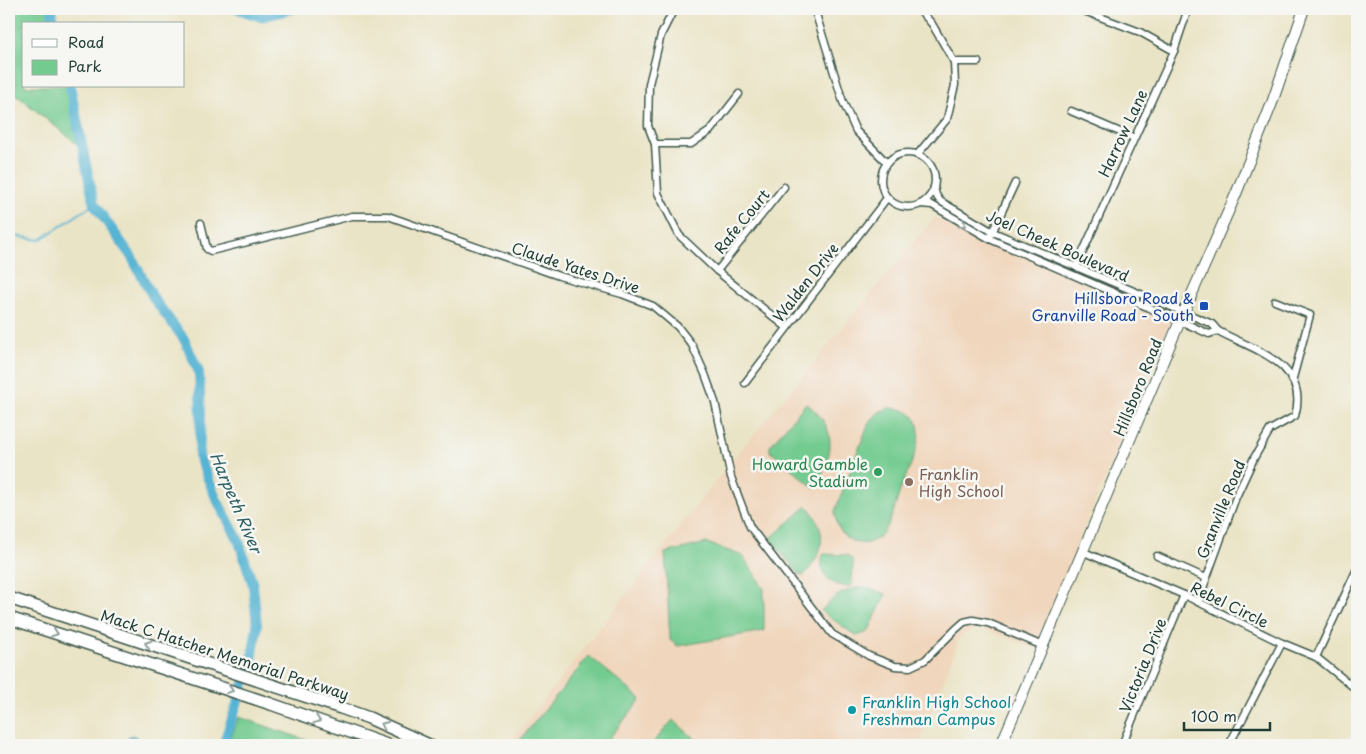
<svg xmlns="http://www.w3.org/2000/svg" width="1366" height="754" viewBox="0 0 1366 754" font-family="'Playpen Sans',sans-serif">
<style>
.built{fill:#f0d6bc}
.green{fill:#73cb90;stroke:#498462}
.water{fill:#55b3d3;stroke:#3a7884}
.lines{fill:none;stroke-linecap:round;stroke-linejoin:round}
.stream{stroke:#55b3d3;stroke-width:2}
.river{stroke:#55b3d3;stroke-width:10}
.street-casing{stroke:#3d564a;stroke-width:9}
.primary-casing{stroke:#3d564a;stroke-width:12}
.highway-casing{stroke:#3d564a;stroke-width:14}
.street{stroke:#fff;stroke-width:6}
.primary{stroke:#fff;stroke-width:10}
.highway{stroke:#fff;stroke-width:11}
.oneway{stroke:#8f9e9a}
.transit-dot{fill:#1a4fb4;stroke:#f6f6f2;stroke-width:2}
.leisure-dot{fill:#2e9e5b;stroke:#f6f6f2;stroke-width:2}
.education-dot{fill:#8d6e63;stroke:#f6f6f2;stroke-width:2}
.culture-dot{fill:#0f9aa8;stroke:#f6f6f2;stroke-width:2}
.labels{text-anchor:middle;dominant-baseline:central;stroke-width:5;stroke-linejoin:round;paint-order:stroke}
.street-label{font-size:15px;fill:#1f3d34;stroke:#f6f6f2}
.transit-label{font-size:15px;fill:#164399;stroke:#f6f6f2;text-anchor:end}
.leisure-label{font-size:15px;fill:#27864d;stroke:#f6f6f2;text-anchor:end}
.education-label{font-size:15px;fill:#785e54;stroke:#f6f6f2;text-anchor:start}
.culture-label{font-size:15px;fill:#0d838f;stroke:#f6f6f2;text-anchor:start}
.water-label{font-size:16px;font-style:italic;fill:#2f6064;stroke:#f6f6f2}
</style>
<rect width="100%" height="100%" fill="#f6f6f2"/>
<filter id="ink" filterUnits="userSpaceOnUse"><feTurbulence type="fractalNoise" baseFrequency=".02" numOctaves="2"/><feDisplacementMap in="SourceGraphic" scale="10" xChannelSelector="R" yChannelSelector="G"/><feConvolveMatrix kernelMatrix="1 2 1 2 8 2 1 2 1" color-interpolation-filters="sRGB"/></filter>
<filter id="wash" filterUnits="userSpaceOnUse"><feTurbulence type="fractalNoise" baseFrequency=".0096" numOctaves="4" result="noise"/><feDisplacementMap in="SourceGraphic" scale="20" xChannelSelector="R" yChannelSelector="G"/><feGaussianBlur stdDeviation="1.12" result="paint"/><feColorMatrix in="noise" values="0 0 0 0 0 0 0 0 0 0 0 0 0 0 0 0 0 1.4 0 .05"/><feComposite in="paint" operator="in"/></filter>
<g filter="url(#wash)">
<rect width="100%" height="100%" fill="#eae4c6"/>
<path class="built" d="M935,217L1171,319L1034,648L979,627L960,637L919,745H508L734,458Z"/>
<g class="green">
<path d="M9,9H52L54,24H24V86H70L81,147L9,89Z"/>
<path d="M238,9H293L261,17Z"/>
<path d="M806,403C841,430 832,455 815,489L770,451V446Z"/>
<path d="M888,408C941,408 912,461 901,488C896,502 892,523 882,534C862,556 834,536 835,511L869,422L879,412Z"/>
<path d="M807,506C829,531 825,554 802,577L771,541L772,537Z"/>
<path d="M707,543L743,556L764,589V631L678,646L670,640L665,553Z"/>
<path d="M823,554L847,555L853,560L852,583L849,587C828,585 818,574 823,554Z"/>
<path d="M863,587L886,594L868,632L856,636L821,611C833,597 844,589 863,587Z"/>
<path d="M589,656L641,699L604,745H527L520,740Z"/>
<path d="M239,717L321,745H228Z"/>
<path d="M673,720L702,745H651Z"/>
</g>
<path class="water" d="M132,735L136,736L140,745H125L128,737Z"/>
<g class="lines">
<path class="stream" d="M9,235L40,240L94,204"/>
<g class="river">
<path d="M52,9L54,24"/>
<path d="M238,9L261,17L293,9"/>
<path d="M70,86L94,204L131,256L154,299L184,339L199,372L201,414L199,457L216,498L238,539L253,585L257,626L252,660L223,745"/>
</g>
</g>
</g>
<g filter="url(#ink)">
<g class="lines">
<g class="street-casing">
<g id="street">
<path d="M674,9L661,35L649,84L648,126L655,144L658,193L679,235L717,271L786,327"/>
<path d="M799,9L815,11L822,9"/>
<path d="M1079,9L1140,32L1174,51"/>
<path d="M815,11L843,102L856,131L887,163"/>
<path d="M954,62H978"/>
<path d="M1071,111L1134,138"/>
<path d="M655,144H691L710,131L739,94"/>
<circle cx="908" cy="180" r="27"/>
<path d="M917,155L947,119L955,85L954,62L932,24L919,9"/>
<path d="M934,187L936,195L940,201L993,232L1212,324L1218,331C1254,350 1310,364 1295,416L1270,430L1254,458L1236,497L1198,602"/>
<path d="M920,204L932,205L990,239L1189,325L1209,334L1218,331"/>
<path d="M201,223L207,249L211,251L352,216H388L559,276L622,294L653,306L678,327L692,345L705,374L715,402L731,477L750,527L832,634L869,656L895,666L910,667L925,660L956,629L964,622L973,620L988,623L1043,646"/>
<path d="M991,235L1015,183"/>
<path d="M1076,267L1174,51L1188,9"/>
<path d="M717,271L784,187"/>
<path d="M1275,301L1310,315L1293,378"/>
<path d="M745,383L887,198"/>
<path d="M1084,552L1184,595L1282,643L1316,657L1357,690"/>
<path d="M1157,556L1206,578"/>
<path d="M1316,657L1357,569"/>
<path d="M1122,745L1184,595"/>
<path d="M1229,745L1282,643"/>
</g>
</g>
<g class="primary-casing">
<path id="primary" d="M1001,745L1180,321L1236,194L1272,103L1304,9"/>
</g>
<g class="highway-casing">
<g id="highway">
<path d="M9,598L341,708L369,718L429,745"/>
<path d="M9,618L271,704L387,745"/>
</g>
</g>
<use href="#street" class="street"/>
<use href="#primary" class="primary"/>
<use href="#highway" class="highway"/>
</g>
<defs><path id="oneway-chevron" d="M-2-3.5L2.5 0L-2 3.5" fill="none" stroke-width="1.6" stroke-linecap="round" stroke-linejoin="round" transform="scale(1.25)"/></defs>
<g class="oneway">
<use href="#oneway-chevron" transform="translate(963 224) rotate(31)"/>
<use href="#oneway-chevron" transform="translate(55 633) rotate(18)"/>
<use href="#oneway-chevron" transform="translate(148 644) rotate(-162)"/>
<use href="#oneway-chevron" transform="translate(230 690) rotate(18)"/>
<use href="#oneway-chevron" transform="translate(317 720) rotate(19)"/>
<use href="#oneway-chevron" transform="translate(384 725) rotate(-155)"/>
</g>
</g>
<rect class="transit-dot" x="1199" y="301" width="10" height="10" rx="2.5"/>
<circle class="leisure-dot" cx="878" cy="472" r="5"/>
<circle class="education-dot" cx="909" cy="482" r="5"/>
<circle class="culture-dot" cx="852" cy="710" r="5"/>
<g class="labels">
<g class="street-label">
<text transform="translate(1122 133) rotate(-65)">Harrow Lane</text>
<text transform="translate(741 221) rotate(-51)">Rafe Court</text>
<text transform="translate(1058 245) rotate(24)">Joel Cheek Boulevard</text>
<text transform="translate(576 267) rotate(18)">Claude Yates Drive</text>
<text transform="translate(805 282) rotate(-52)">Walden Drive</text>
<text transform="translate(1137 387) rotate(-68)">Hillsboro Road</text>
<text transform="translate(1220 509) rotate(-68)">Granville Road</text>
<text transform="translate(1230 604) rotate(26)">Rebel Circle</text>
<text transform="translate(225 654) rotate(18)">Mack C Hatcher Memorial Parkway</text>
<text transform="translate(1142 665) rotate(-68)">Victoria Drive</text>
</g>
<g class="transit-label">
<text x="1194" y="297">Hillsboro Road &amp;<tspan x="1194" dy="17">Granville Road - South</tspan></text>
</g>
<g class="leisure-label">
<text x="868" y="463">Howard Gamble<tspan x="868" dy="17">Stadium</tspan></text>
</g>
<g class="education-label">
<text x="919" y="473">Franklin<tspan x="919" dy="17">High School</tspan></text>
</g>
<g class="culture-label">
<text x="862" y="701">Franklin High School<tspan x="862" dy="17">Freshman Campus</tspan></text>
</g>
<g class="water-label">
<text transform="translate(237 502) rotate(67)">Harpeth River</text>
</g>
</g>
<rect width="1366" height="754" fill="none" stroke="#f6f6f2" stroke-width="30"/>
<rect x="22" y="22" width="162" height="65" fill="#f6f6f2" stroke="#a0aca6"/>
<rect x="32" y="39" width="25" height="8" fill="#ffffff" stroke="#a0aca6"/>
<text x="68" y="48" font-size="15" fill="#1f3d34">Road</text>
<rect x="32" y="60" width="25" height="15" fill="#73cb90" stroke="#a0aca6"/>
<text x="68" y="72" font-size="15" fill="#1f3d34">Park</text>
<path d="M1184 722v8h86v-8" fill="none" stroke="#1f3d34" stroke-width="2.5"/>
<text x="1191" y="722" font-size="15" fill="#1f3d34" stroke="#f6f6f2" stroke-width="4" paint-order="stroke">100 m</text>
</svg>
